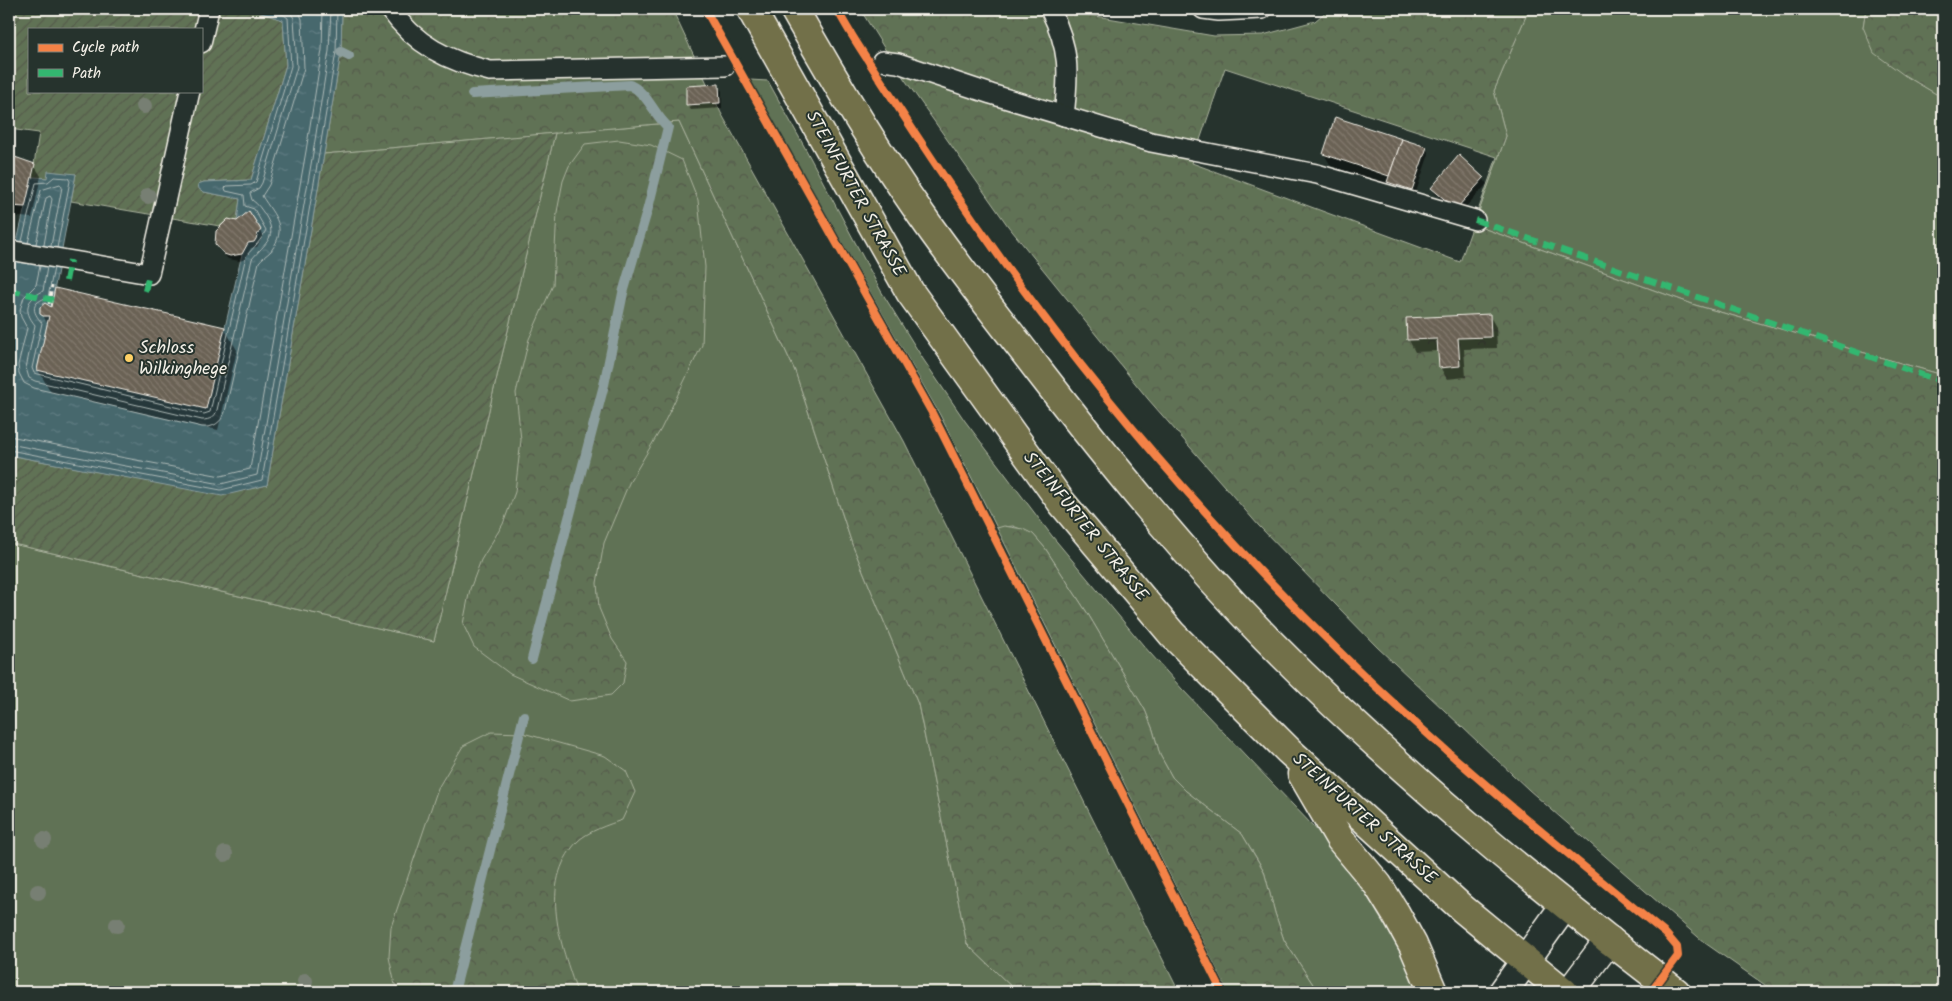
<svg xmlns="http://www.w3.org/2000/svg" width="1952" height="1001" viewBox="0 0 1952 1001" font-family="Kalam,sans-serif">
<style>
.grass{fill:#617254;stroke:#aab29e}
.forest{fill:url(#forest-crowns);stroke:#aab29e;fill-rule:evenodd}
.garden{fill:url(#garden-furrows);stroke:#aab29e;fill-rule:evenodd}
.water{fill:url(#water-ripples);stroke:#8c9e9e}
.shadow{fill:#0007}
.lines{fill:none;stroke-linecap:round;stroke-linejoin:round}
.shore{stroke:#aebab7;stroke-width:1}
.stream{stroke:#8c9e9e;stroke-width:10}
.building{fill:url(#building-back-hatch);stroke:#f4f1e8}
.lane-casing{stroke:#f4f1e8;stroke-width:22}
.secondary-casing{stroke:#f4f1e8;stroke-width:31}
.primary-casing{stroke:#f4f1e8;stroke-width:31}
.highway-casing{stroke:#f4f1e8;stroke-width:31}
.path{stroke:#f4f1e8;stroke-width:3;stroke-dasharray:4 4;stroke-linecap:butt}
.lane{stroke:#26332d;stroke-width:19}
.secondary{stroke:#26332d;stroke-width:28}
.primary{stroke:#726f4a;stroke-width:28}
.highway{stroke:#726f4a;stroke-width:28}
.quiet{stroke:#33b770;stroke-width:6;stroke-dasharray:12 6;stroke-linecap:butt}
.cycleway-casing{stroke:#26332d;stroke-width:11}
.cycleway{stroke:#f48246;stroke-width:8}
.tree{fill:#777f73}
.poi-dot{fill:#ffd166;stroke:#26332d;stroke-width:2}
.labels{text-anchor:middle;dominant-baseline:central;stroke-width:4;stroke-linejoin:round;paint-order:stroke}
.street-label{font-size:18px;fill:#f4f1e8;stroke:#26332d}
.poi-label{font-size:18px;fill:#f4f1e8;stroke:#26332d;text-anchor:start}
</style>
<defs>
<pattern id="forest-crowns" width="20" height="18" patternUnits="userSpaceOnUse" patternTransform="scale(1.25)"><rect width="20" height="18" fill="#617254"/><path d="M2 6a3 3 0 1 1 6 0M12 15a3 3 0 1 1 6 0" fill="none" stroke="#545b4c"/></pattern>
<pattern id="garden-furrows" width="10" height="10" patternUnits="userSpaceOnUse" patternTransform="scale(1.25)"><rect width="10" height="10" fill="#617254"/><path d="M-1 1l2-2M0 10L10 0M9 11l2-2" fill="none" stroke="#545b4c"/></pattern>
<pattern id="water-ripples" width="26" height="14" patternUnits="userSpaceOnUse" patternTransform="scale(1.25)"><rect width="26" height="14" fill="#46676d"/><path d="M2 4q2-2 4 0t4 0M15 11q2-2 4 0t4 0" fill="none" stroke="#617d82"/></pattern>
<pattern id="building-back-hatch" width="6" height="6" patternUnits="userSpaceOnUse" patternTransform="scale(1.25)"><rect width="6" height="6" fill="#6b6255"/><path d="M-1 5l2 2M0 0l6 6M5-1l2 2" fill="none" stroke="#81796d"/></pattern>
</defs>
<rect width="100%" height="100%" fill="#26332d"/>
<filter id="ink" filterUnits="userSpaceOnUse"><feTurbulence type="fractalNoise" baseFrequency=".02" numOctaves="2"/><feDisplacementMap in="SourceGraphic" scale="10" xChannelSelector="R" yChannelSelector="G"/><feConvolveMatrix kernelMatrix="1 2 1 2 8 2 1 2 1" color-interpolation-filters="sRGB"/></filter>
<g filter="url(#ink)">
<g class="grass">
<path d="M1529,9H1866L1863,27L1904,75L1943,98V375L1695,305L1474,225L1506,136L1494,91Z"/>
<path d="M750,80L768,81L804,146L881,291L923,359L965,421L1052,536L1143,645L1182,689L1315,828L1358,881L1399,949L1417,992H1318L1284,940L1275,913L1264,871L1256,857L1242,834L1186,791L1172,777L1160,755L1153,730L1145,710L1088,614L1045,548L1033,534L1013,526L997,528L940,415Z"/>
<path d="M679,122L795,371L852,544L918,704L967,944L1017,992H9V543L434,641L555,133Z"/>
</g>
<g class="forest">
<path d="M342,9H672L721,113L904,441L1179,992H1017L967,944L918,704L852,544L795,371L679,122L324,154L341,52Z"/>
<path d="M860,9H1067L1084,14L1214,36L1263,35L1315,21L1329,9H1529L1494,91L1506,136L1474,225L1695,305L1943,375V992H1775L1705,943L1529,790L1377,647L1259,526L1148,399L1008,226L896,67ZM1225,68L1497,157L1460,262L1192,163Z"/>
<path d="M1866,9H1943V98L1904,75L1874,53L1863,27Z"/>
<path d="M619,140L651,145L682,160L698,200L705,267L702,345L661,429L629,483L604,543L597,583L599,608L612,639L627,661L623,683L611,695L570,701L510,674L474,647L463,624L470,589L481,560L503,524L515,492L521,440L516,393L529,339L553,285L557,212L563,181L569,166L585,144Z"/>
<path d="M1004,526L1023,529L1033,534L1045,548L1088,614L1145,710L1153,730L1160,755L1172,777L1186,791L1242,834L1264,871L1275,913L1284,940L1318,992H1228L997,528Z"/>
<path d="M491,732L523,733L605,756L626,771L635,792L622,820C610,824 586,832 577,842C538,884 561,945 577,992H400L395,985L389,957L391,927L438,788L463,746Z"/>
</g>
<g class="garden">
<path d="M9,9H249L283,20L286,65L251,180L204,182L198,184L204,192L240,199L237,221L228,219L220,226L71,201L76,174L47,178L32,177L39,133L9,129ZM29,29H201V91H29Z"/>
<path d="M555,133L434,641L9,543V455L222,495L267,485L324,154Z"/>
</g>
<path class="water" d="M249,9H342L341,52L324,154L267,485L222,496L9,455V276L32,177L47,178L48,171L76,174L51,307L45,303L40,307V314L43,316H49L37,370L206,409L242,254L248,243L254,241L256,234L261,229L249,211L237,221L240,199L204,192L199,189L198,184L204,182L251,180L286,65L283,20Z"/>
<g class="shadow">
<path d="M718,86L722,91V108L691,110L688,105Z"/>
<path d="M1402,140L1426,148L1429,154L1415,195L1331,166L1324,154Z"/>
<path d="M9,156L34,165L41,176L32,218L9,216Z"/>
<path d="M1483,178L1487,184L1459,214L1435,194L1432,188Z"/>
<path d="M249,213L263,236L257,247L251,248L245,259L240,261L228,259L220,250L238,222Z"/>
<path d="M9,304L14,313L9,335Z"/>
<path d="M52,309L224,328L237,350L218,430L51,392L38,370L48,325L42,313Z"/>
<path d="M1489,315L1496,327L1497,348L1464,349L1466,377L1447,379L1440,367L1439,351L1415,352L1409,340L1407,319Z"/>
</g>
<g class="lines">
<g class="shore">
<path d="M22,241L36,183L48,182L54,177L68,178L70,181L57,248"/>
<path d="M28,243L41,190L60,184L62,187L51,246"/>
<path d="M36,244L46,198L50,196L52,199L44,245"/>
<path d="M40,266L36,285L24,297L20,310L21,317L27,328L18,365L19,373L24,383L34,388L202,427C213,428 221,423 225,412L259,262C262,258 267,255 271,251C288,227 275,217 262,196L269,185L304,68L302,19L298,9"/>
<path d="M47,267L43,291C26,300 23,310 35,325L26,368L29,378L35,381L202,420C210,420 215,417 217,410L252,259C265,243 279,237 265,215C261,209 258,204 252,200L250,193L259,188L262,183L297,67L294,18L290,12L285,9"/>
<path d="M54,268L48,297C31,303 31,310 42,323L32,368L34,373L204,414L210,412L246,256C254,247 261,241 266,230L254,209L245,206L244,195L226,191L225,188L227,186L251,185L256,182L291,66L288,18L284,15L265,9"/>
<path d="M9,436L221,476L250,469L306,151L322,50L323,9"/>
<path d="M9,444L221,484L257,475L313,153L329,51L331,9"/>
<path d="M9,450L221,490L262,480L319,154L336,52L337,9"/>
</g>
<g class="stream">
<path d="M341,52L349,56"/>
<path d="M472,94L630,85C649,94 653,114 668,127L648,208L623,293L604,385L532,659"/>
<path d="M454,992L524,716"/>
</g>
</g>
<g class="building">
<path d="M719,84L720,103L686,105V86Z"/>
<path d="M1335,117L1402,139L1389,176L1323,154Z"/>
<path d="M1402,139L1427,147L1412,190L1387,182Z"/>
<path d="M9,155L35,164L25,207L9,206Z"/>
<path d="M1459,155L1484,178L1456,209L1431,188Z"/>
<path d="M249,211L261,230L257,235L256,239L254,242L248,243L242,254L230,256L224,254L215,244L216,231L228,219L237,221Z"/>
<path d="M55,288L225,327L206,409L37,370L49,316H43L40,314V307L45,303L51,307Z"/>
<path d="M1490,314L1491,337L1458,338L1460,366L1439,368L1437,339L1407,340L1406,318Z"/>
</g>
<g class="lines">
<g class="lane-casing">
<g id="lane">
<path d="M390,9C415,45 448,61 490,71L725,66"/>
<path d="M1050,9C1070,49 1069,72 1064,116"/>
<path d="M1203,9L1219,11L1262,9"/>
<path d="M201,43L209,9"/>
<path d="M882,61L898,63L991,94L1151,142L1317,174L1475,220"/>
<path d="M9,250L149,274L190,91"/>
</g>
</g>
<g class="secondary-casing">
<g id="secondary">
<path d="M1503,992L1565,905"/>
<path d="M1570,992L1609,940"/>
</g>
</g>
<g class="primary-casing">
<g id="primary">
<path d="M751,9L910,292L1062,503L1172,634L1289,751L1463,909L1564,992"/>
<path d="M794,9C834,80 875,149 922,216C959,269 1000,320 1039,371C1111,464 1184,554 1266,638C1336,709 1411,777 1487,841C1527,875 1568,907 1609,940"/>
<path d="M1302,774L1340,839L1378,885L1396,914L1413,945L1433,992"/>
</g>
</g>
<g class="highway-casing">
<path id="highway" d="M1609,940L1676,992"/>
</g>
<path class="path" d="M49,304L52,286"/>
<use href="#lane" class="lane"/>
<use href="#secondary" class="secondary"/>
<use href="#primary" class="primary"/>
<use href="#highway" class="highway"/>
<g class="quiet">
<path d="M1475,220L1943,382"/>
<path d="M9,254L10,250"/>
<path d="M66,281L70,260"/>
<path d="M9,290L53,300"/>
<path d="M145,291L149,274"/>
</g>
<g class="cycleway-casing">
<g id="cycleway">
<path d="M705,9L931,411L1222,992"/>
<path d="M837,9C846,27 858,45 869,62C894,101 919,140 945,178C1061,352 1197,513 1347,659C1448,757 1557,845 1666,934L1677,947L1678,956L1651,992"/>
</g>
</g>
<use href="#cycleway" class="cycleway"/>
</g>
<g class="tree">
<circle cx="144" cy="106" r="8"/>
<circle cx="148" cy="196" r="8"/>
<circle cx="44" cy="840" r="8"/>
<circle cx="225" cy="854" r="8"/>
<circle cx="38" cy="892" r="8"/>
<circle cx="117" cy="925" r="8"/>
<circle cx="305" cy="981" r="8"/>
</g>
</g>
<circle class="poi-dot" cx="129" cy="358" r="5"/>
<g class="labels">
<g class="street-label">
<text transform="translate(855 194) rotate(61)">STEINFURTER STRASSE</text>
<text transform="translate(1085 527) rotate(51)">STEINFURTER STRASSE</text>
<text transform="translate(1364 819) rotate(42)">STEINFURTER STRASSE</text>
</g>
<g class="poi-label">
<text x="139" y="348">Schloss<tspan x="139" dy="21">Wilkinghege</tspan></text>
</g>
</g>
<rect width="1952" height="1001" fill="none" stroke="#26332d" stroke-width="30"/>
<rect x="15" y="15" width="1922" height="971" fill="none" stroke="#f4f1e8" stroke-width="2" filter="url(#ink)"/>
<rect x="28" y="28" width="175" height="65" fill="#26332d" stroke="#787f78"/>
<rect x="38" y="44" width="25" height="8" fill="#f48246" stroke="#787f78"/>
<text x="72" y="52" font-size="15" fill="#f4f1e8">Cycle path</text>
<rect x="38" y="69" width="25" height="8" fill="#33b770" stroke="#787f78"/>
<text x="72" y="78" font-size="15" fill="#f4f1e8">Path</text>
</svg>
